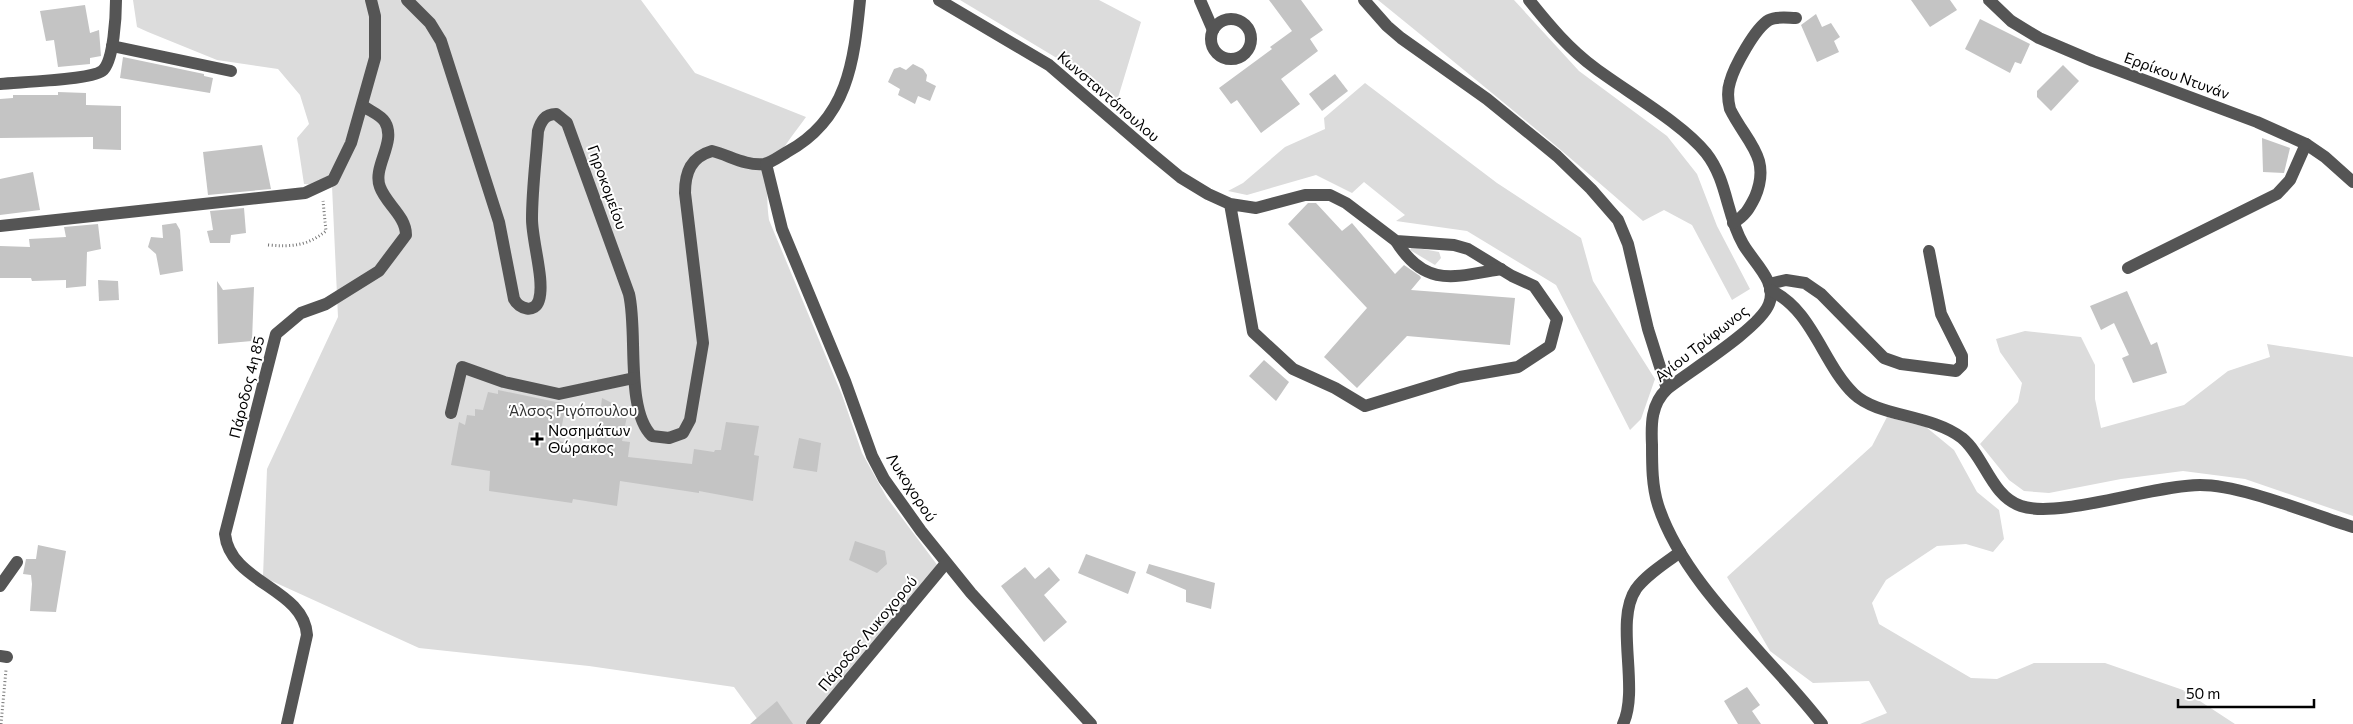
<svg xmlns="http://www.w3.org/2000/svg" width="2353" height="724" viewBox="0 0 2353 724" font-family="Commissioner,sans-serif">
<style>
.green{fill:#dcdcdc}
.building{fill:#c4c4c4}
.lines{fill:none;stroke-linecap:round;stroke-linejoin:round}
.path{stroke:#777;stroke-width:3;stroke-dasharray:1 2.5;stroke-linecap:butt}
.minor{stroke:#555;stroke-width:12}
.poi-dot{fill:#000;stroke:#fff;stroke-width:2}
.labels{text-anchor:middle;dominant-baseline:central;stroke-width:4;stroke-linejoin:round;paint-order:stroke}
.street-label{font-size:15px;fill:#000;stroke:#fff}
.park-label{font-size:15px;fill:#333;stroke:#fff}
.poi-label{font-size:15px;fill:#000;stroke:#fff;text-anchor:start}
</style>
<rect width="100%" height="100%" fill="#fff"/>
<g class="green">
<path d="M133,0H641L695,73L806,117C778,156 762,170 769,220L842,395L862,453L887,498L938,566L805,724H761L734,687L589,666L419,648L263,577L267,469L338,317L332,186L304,184L297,138L309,124L300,95L278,69L217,60L148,32L137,27Z"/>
<path d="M960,0H1099L1141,22L1117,101L1065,63Z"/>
<path d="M1378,0H1514L1579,71L1667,136L1697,174L1717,226L1750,289L1732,300L1692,225L1664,210L1643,221C1557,145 1468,73 1378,0Z"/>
<path d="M1365,83L1497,183L1581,238L1593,281L1655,379L1641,419L1630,430L1556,285L1467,231L1396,221L1405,215L1364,182L1352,193L1316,175L1247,195L1228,191L1243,183L1285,147L1325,129L1324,118Z"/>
<path d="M1412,247L1439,252L1441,258L1435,265L1410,250Z"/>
<path d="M2025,331L2081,337L2095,365V399L2101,428L2184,405L2228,371L2270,357L2267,344L2353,357V516L2245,479L2183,471L2121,479L2049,493L2024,491L2009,480L1980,444L2018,402L2022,383L2000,352L1996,339Z"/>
<path d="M1887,417L1926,427L1954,450L1977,492L1999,510L2004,539L1993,552L1966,544L1937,546L1886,580L1872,603L1879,624L1971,678L1997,679L2034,663H2105L2183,690L2235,724H1860L1887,713L1869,681L1813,683L1770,651L1727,577L1872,446Z"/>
</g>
<g class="building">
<path d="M1269,0H1301L1323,30L1310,39L1318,51L1281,79L1300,104L1261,133L1237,100L1231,104L1219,88L1272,49L1270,47L1292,31Z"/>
<path d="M1911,0H1950L1957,10L1930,27Z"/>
<path d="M85,5L90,33L99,30L101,56L90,58V64L58,67L54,40L46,41L40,11Z"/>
<path d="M1816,14L1822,27L1831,23L1840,37L1834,41L1839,52L1817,62L1801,25Z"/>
<path d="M1980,19L2030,44L2021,64L2015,62L2010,73L1965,49Z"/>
<path d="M123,57L204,74V76L213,78L210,93L120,78Z"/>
<path d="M913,64L923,69L927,75L926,81L936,86L930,101L918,96L915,104L898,95L900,89L888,82L894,69L900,67L906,70Z"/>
<path d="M2063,65L2079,81L2051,111L2037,97V91Z"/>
<path d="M1335,74L1348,91L1322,111L1309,94Z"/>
<path d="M58,92L86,93V105L121,106V150L93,149V137L0,138V99L13,98V95H58Z"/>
<path d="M2262,138L2290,148L2284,173L2263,172Z"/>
<path d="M262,145L271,189L208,195L203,152Z"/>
<path d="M33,172L40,210L0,215V179Z"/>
<path d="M1308,203H1316L1342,231L1352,223L1395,274L1404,265L1420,276L1421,278L1411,290L1515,298L1510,345L1407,336L1357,388L1324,357L1367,308L1288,224Z"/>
<path d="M244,208L246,233L231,235L230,243H210L207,231L213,230L210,211Z"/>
<path d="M176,223L180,230L183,271L160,275L156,254L148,247L151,237L163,238L162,225Z"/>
<path d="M98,224L101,249L87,252L86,286L66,288V280L32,281L31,278H0V246L30,247L29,239L66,237L64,227Z"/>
<path d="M98,280L118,281L119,300L99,301Z"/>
<path d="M217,281L223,290L254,287L252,341L218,344Z"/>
<path d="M2127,291L2151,345L2157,342L2167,373L2133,383L2122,358L2129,355L2114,323L2101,330L2090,306Z"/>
<path d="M1264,360L1289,382L1276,401L1249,376Z"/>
<path d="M498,390L566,404L559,441L596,450L602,398L628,411L622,441L630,442L628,457L692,464L694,449L714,452L715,450H721L726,422L759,426L754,455L759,456L753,501L699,491V493L620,481L617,506L573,499L572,503L489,491L490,471L451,465L459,422L465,425L467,415L475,416V409L483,410L488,392L498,394Z"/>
<path d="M799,438L821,443L817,472L793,468Z"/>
<path d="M855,541L885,551L887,564L877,573L849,560Z"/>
<path d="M38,545L66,551L56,612L30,611L32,584L31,575L23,574L26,559H36Z"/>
<path d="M1086,554L1136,572L1128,594L1078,573Z"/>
<path d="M1149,564L1215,583L1211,609L1186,602V590L1146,573Z"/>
<path d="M1025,567L1035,579L1049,567L1060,580L1044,595L1067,622L1044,642L1001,586Z"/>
<path d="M1747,687L1760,705L1752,711L1761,724H1738L1724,701Z"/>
<path d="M777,701L793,724H750Z"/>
</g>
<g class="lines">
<g class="path">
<path d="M268,245C292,247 307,246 326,231L323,201"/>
<path d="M1,724L6,670"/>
</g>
<g class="minor">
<path d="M407,0L430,23L441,41L499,222L514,299C519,309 535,314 539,300C545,281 532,241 532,219C532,190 536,160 538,131C541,121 545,114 556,114L567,123L629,294C638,332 625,410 652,436L669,438L683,433L690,420L703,343L685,193C685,172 691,157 712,151C729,155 745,166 764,164C771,163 780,156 787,152C848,119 854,61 860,0"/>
<path d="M939,0L1049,65L1151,153L1180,177L1208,194L1230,204L1256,208L1305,195H1330L1346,203L1396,241L1454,245L1468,249L1512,276L1534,286L1557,319L1550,346L1518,367L1460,377L1365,406L1335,388L1293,369L1253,332L1230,204"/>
<path d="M1200,0L1213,30"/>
<path d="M1364,0L1387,26L1401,38L1487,99L1557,156L1591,189L1618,220L1628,244L1648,329L1667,389"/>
<path d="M1529,0C1549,25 1569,49 1595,68C1627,92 1682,123 1706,153C1728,181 1726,215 1743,244C1753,262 1778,282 1769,304C1760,328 1690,371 1667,389C1651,404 1651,424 1652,445C1652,465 1652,486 1658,505C1684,586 1771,657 1822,724"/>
<path d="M1989,0L2011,21L2039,38L2093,61L2257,122L2306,144L2325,157L2353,182"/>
<circle cx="1231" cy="39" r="20"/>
<path d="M112,46L231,71"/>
<path d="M0,84C19,82 90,80 102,71C114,62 116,14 116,0"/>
<path d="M766,164L782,229L845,381L872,456L884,479L921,531L971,593L1091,724"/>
<path d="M1733,223C1745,216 1749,209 1755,197C1772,157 1746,142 1730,109C1728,101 1727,91 1730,82C1734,67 1755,28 1769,20C1776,16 1788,18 1796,18"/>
<path d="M0,226L305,193L333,180L351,143L375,58V16L371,0"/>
<path d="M1396,241C1425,288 1454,277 1501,269"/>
<path d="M2128,268L2277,194L2290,180L2306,144"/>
<path d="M1769,284L1786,280L1805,283L1821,294L1884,358L1901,364L1956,371L1962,365V356L1941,314L1929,251"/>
<path d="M1770,290C1813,310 1822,363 1854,394C1878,417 1931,414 1962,438C1985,457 1991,496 2021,506C2058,519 2154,485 2200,485C2243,485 2310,514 2353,527"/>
<path d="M451,413L462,367L504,382L559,394L634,378"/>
<path d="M0,586L17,562"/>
<path d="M0,656L7,657"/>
<path d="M287,724L307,635C304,588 230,583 225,534L276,334L301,313L326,304L379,271L406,235C406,216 386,204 380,187C372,167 397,142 385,122C381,115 370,111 363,106"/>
<path d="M812,724L946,563"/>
<path d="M1623,724C1640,688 1614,621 1636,589C1647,574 1666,563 1680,552"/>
</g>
</g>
<path class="poi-dot" d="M534.5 431.5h5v5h5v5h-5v5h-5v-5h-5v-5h5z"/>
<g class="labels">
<g class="street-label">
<text transform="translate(2177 75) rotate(20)">Ερρίκου Ντυνάν</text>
<text transform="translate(1109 96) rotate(41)">Κωνσταντόπουλου</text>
<text transform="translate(608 187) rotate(70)">Γηροκομείου</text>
<text transform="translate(1701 343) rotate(-38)">Αγίου Τρύφωνος</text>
<text transform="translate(246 387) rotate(-76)">Πάροδος 4η 85</text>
<text transform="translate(912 487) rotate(57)">Λυκοχορού</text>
<text transform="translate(867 633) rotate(-50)">Πάροδος Λυκοχορού</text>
</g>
<g class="park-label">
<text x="573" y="410">Άλσος Ριγόπουλου</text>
</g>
<g class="poi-label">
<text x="548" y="430">Νοσημάτων<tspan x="548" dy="17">Θώρακος</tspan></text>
</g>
</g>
<path d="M2178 699v8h136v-8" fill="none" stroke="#000000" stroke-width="2.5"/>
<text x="2186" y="699" font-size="15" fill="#000000" stroke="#ffffff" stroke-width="4" paint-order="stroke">50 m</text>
</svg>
